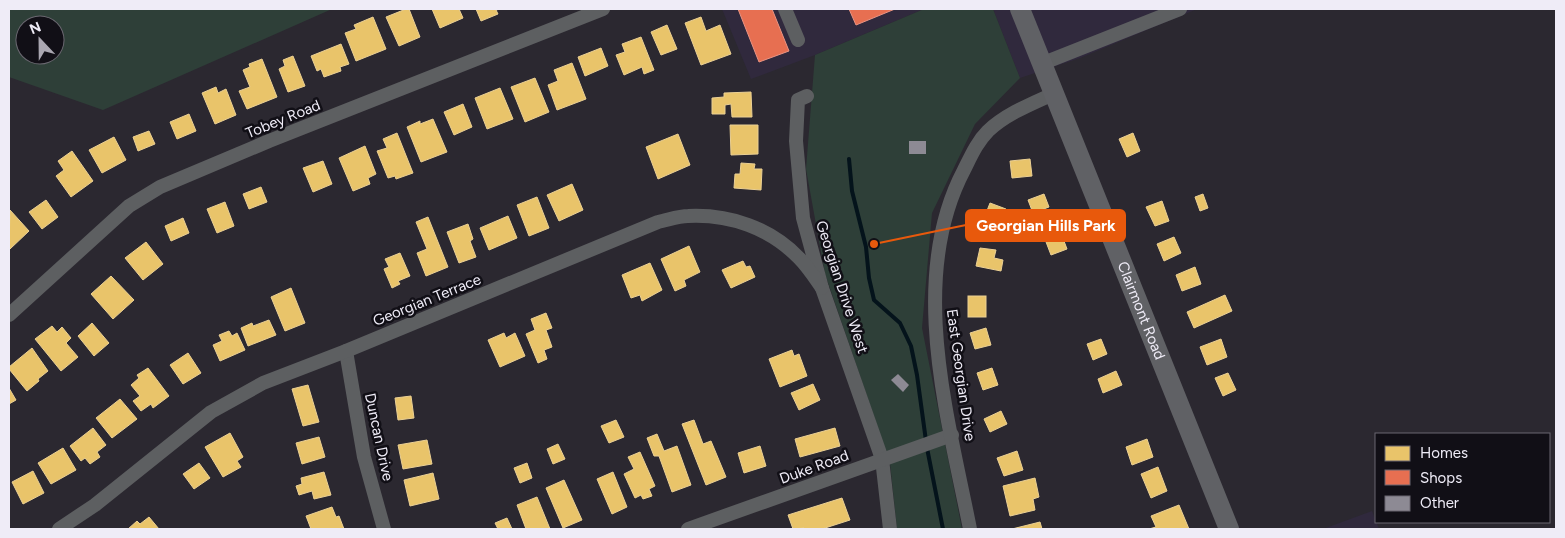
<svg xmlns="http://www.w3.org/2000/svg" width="1565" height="538" viewBox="0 0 1565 538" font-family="Figtree,sans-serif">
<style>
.built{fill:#30293d}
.green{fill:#2e3f38;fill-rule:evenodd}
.homes{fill:#e9c46a;stroke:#ebd094}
.shops{fill:#e76f51;stroke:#e99483}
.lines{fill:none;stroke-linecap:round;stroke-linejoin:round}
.stream{stroke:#04131b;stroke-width:4}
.building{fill:#8d8a94}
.minor{stroke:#5d5f61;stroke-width:14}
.secondary{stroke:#606165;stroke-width:20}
.labels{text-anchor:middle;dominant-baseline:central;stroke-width:5;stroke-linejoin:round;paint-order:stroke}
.street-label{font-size:15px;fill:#efecf7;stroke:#110f16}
.leader{fill:none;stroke:#e8590c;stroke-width:2}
.callout-dot{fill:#e8590c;stroke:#110f16;stroke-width:2}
.callout{fill:#e8590c;stroke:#e8590c;stroke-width:2}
.callout-label{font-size:16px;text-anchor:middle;font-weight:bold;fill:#fff}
</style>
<rect width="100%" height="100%" fill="#2b2830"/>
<g class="built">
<path d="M722,9H924L815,55L751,79Z"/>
<path d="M993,9H1197L1080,58L1020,78Z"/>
<path d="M1372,511L1379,529H1323Z"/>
</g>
<g class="green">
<path d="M9,9H332L103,110L9,77ZM25,25H55V55H25Z"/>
<path d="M924,9H993L1020,78L975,124L932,213L922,328L962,529H897L890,463L825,274L806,169L815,55Z"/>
</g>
<g class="homes">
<path d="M406,9H409L420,37L399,46L386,17Z"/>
<path d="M432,9H459L463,18L440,28Z"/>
<path d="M476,9H500L496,10L498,14L481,21Z"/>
<path d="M373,17L386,49L356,61L345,33L356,29L354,25Z"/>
<path d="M701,17L706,31L720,25L731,54L701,65L685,23Z"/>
<path d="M667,25L677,49L661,55L651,32Z"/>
<path d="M641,37L654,70L644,74L642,67L624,75L616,55L625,52L622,44Z"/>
<path d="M341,44L349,64L340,67L341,71L324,77L321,69L317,71L311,56Z"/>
<path d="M601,48L608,66L585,76L578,57Z"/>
<path d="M293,56L305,86L288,92L279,69L285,66L283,60Z"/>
<path d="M262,59L277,97L247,109L239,91L250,87L243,70L250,67L249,64Z"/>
<path d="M572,63L586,99L557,110L548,85L558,81L554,70Z"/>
<path d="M535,78L549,112L525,122L511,87Z"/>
<path d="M216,87L218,93L226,89L236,115L215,124L202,93Z"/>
<path d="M500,88L513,119L487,129L475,98Z"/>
<path d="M751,92L752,117H732L731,104L725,105V114H712V98L724,97V93Z"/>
<path d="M463,104L472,127L454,135L444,112Z"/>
<path d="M189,114L196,131L177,139L170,122Z"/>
<path d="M433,119L447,152L421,162L407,127L420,121V124Z"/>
<path d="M730,125H758V154L731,155Z"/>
<path d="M149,131L155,144L138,151L133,137Z"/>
<path d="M397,133L413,173L396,179L395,176L388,178L377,151L387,148L383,139Z"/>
<path d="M1133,133L1140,151L1127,157L1119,139Z"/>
<path d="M678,134L690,165L658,179L646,147Z"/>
<path d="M114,137L126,160L102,173L89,150Z"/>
<path d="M365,146L376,174L368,178L370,184L353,191L339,158Z"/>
<path d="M72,151L93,181L71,197L56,176L64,170L58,161Z"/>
<path d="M1030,159L1032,176L1012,178L1010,161Z"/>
<path d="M323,161L332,184L313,192L303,168Z"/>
<path d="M741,163L755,164L754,169H762L761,190L734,188L735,174H740Z"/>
<path d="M572,184L583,210L559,221L547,195Z"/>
<path d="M261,187L267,202L249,209L243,194Z"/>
<path d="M1044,194L1049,207L1033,213L1028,200Z"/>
<path d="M1203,194L1208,208L1200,211L1195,197Z"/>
<path d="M537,197L549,228L529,236L517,205Z"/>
<path d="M46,200L58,217L42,229L29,212Z"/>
<path d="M1162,201L1169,221L1155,226L1146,207Z"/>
<path d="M225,202L234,226L217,233L207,209Z"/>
<path d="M990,203L1006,209L999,227L983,221Z"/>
<path d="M10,210L29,231L10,249L9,248Z"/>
<path d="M508,216L517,238L489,250L480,228Z"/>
<path d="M428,217L448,267L426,276L417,253L427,249L416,222Z"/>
<path d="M183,218L189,233L171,241L165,226Z"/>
<path d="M468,224L473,239L470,241L476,257L459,263L447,232Z"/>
<path d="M1059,228L1067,249L1051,255L1043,234Z"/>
<path d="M1174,237L1181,253L1164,261L1157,244Z"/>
<path d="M146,242L163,264L143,280L125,258Z"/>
<path d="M689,246L700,272L684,280L686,286L675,291L661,259Z"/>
<path d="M980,248L996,250L994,258L1003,260L1001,271L976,266Z"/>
<path d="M400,253L410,276L398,281L400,284L392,288L384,269L389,267L385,259Z"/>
<path d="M743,261L746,267L750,266L755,277L731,288L722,270Z"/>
<path d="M650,263L662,290L642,301L640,295L631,298L622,275Z"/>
<path d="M1195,267L1201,284L1182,291L1176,275Z"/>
<path d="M111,276L134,300L113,319L91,294Z"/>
<path d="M291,288L305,323L285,331L271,297Z"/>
<path d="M1225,295L1232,311L1194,328L1187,312Z"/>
<rect x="968" y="296" width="18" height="21"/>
<path d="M546,313L552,328L546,330L552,347L544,350L547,359L538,363L526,334L535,330L531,319Z"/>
<path d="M269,320L276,335L248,346L241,328L252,323L253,326Z"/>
<path d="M92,323L109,343L94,356L78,336Z"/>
<path d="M52,326L57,332L62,327L71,338L66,343L78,357L61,371L35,339Z"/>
<path d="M986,328L991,345L975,349L970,333Z"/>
<path d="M229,331L232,336L237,333L245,350L220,361L213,345L222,341L219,335Z"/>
<path d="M504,333L506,338L515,333L525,356L500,367L488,340Z"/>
<path d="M1101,339L1107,354L1093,360L1087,344Z"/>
<path d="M1221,339L1227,357L1207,365L1200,347Z"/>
<path d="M32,348L48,371L38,379L39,381L27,391L9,369V367Z"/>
<path d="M792,350L794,356L799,354L807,376L780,387L769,359Z"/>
<path d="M188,353L201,373L183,384L170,365Z"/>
<path d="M148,368L169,396L153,408L151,404L141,411L133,401L140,396L131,385L139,378L137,375Z"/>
<path d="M992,368L998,385L983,390L977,373Z"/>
<path d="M1116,371L1122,385L1103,393L1098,379Z"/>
<path d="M1228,373L1236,390L1223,396L1215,378Z"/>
<path d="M813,384L820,400L799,410L791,393Z"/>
<path d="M308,385L319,422L303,426L292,389Z"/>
<path d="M9,388L16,400L9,404Z"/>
<path d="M411,396L414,418L398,420L395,398Z"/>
<path d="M120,399L137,419L112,438L96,418Z"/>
<path d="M1001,411L1007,424L990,432L984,419Z"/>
<path d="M616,420L624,437L609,443L601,426Z"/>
<path d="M694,420L703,444L711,441L726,477L706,485L682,424Z"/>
<path d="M93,428L106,445L97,452L100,457L90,464L85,458L81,461L70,446Z"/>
<path d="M835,428L840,446L800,457L795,439Z"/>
<path d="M230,433L243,457L237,461L241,467L223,477L205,447Z"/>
<path d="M657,434L664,451L677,446L691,485L672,492L659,456H654L647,438Z"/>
<path d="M319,437L325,457L302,464L296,443Z"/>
<path d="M1147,439L1153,457L1132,465L1126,447Z"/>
<path d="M427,440L432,464L403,469L398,445Z"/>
<path d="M558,444L565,459L553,464L547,449Z"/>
<path d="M760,446L766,466L744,473L738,453Z"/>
<path d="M63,448L76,470L51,484L38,463Z"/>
<path d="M1017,451L1023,470L1004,476L997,458Z"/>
<path d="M640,452L655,486L649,489L652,496L643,499L641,495L635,498L624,474L634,469L628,457Z"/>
<path d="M199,463L210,478L194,489L183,474Z"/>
<path d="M527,463L532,478L520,483L514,468Z"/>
<path d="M1158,467L1167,491L1151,498L1141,474Z"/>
<path d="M33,471L44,493L23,504L12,482Z"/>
<path d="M324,472L331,495L314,499L312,491L299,495L296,486L302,484L301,478Z"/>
<path d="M613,472L627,507L612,514L597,479Z"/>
<path d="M433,473L439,499L410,506L404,480Z"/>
<path d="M1035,478L1039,497L1033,499L1035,510L1010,516L1003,486Z"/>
<path d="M564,480L582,520L563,528L546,488Z"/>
<path d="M537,497L550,529H526L517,505Z"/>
<path d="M842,498L850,520L822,529H804V528L793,529L788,515Z"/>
<path d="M1179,505L1189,529H1149L1156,527L1151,516Z"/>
<path d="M332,507L336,517L339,516L344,529H311L306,516Z"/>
<path d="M149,517L159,529H128L137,521L140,524Z"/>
<path d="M507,518L512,529H498L495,523Z"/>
<path d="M1040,522L1042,529H1012Z"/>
</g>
<g class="shops">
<path d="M738,9H772L789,51L759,62Z"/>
<path d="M849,9H895L856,25Z"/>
</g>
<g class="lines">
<g class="stream">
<path d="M849,159L852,191L866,247L869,278L874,300L900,323L911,346L917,375L926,441"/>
<path d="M927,448L943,529"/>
</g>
</g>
<g class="building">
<rect x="909" y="141" width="17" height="13"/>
<path d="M898,374L909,385L903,392L891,380Z"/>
</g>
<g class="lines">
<g class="minor">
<path d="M785,9L798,40"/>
<path d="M1041,64L1180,9"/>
<path d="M807,96L798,100L796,141L803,218L822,288L882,459L890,529"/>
<path d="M9,315L129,206L160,187L269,141L603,9"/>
<path d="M346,351L364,457L384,529"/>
<path d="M59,529L95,505L211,412L263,383L346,351L658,222C668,220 679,216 688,216C730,214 770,228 799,258C808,267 815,278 822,288"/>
<path d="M688,529L952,435"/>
<path d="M970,529C948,417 907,278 964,170C971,156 977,142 988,131C1006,114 1031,104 1053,94"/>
</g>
<path class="secondary" id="s1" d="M1020,9L1229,529"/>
</g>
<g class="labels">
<g class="street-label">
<text transform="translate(283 119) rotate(-22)">Tobey Road</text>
<text transform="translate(842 287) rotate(72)">Georgian Drive West</text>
<text transform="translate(427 300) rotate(-22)">Georgian Terrace</text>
<text stroke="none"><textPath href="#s1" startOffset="325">Clairmont Road</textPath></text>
<text transform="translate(961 375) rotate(82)">East Georgian Drive</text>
<text transform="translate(379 437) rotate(78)">Duncan Drive</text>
<text transform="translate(814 467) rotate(-20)">Duke Road</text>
</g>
</g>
<path class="leader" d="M874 244L966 225"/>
<circle class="callout-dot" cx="874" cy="244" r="5"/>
<rect class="callout" x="966" y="210" width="159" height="31" rx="5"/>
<g class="callout-label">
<text x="1046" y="231">Georgian Hills Park</text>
</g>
<rect width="1565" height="538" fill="none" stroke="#efecf7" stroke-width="20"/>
<rect x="1375" y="433" width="175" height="90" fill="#110f16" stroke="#6a6770"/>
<rect x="1385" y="446" width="25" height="15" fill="#e9c46a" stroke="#6a6770"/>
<text x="1420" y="458" font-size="15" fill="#efecf7">Homes</text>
<rect x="1385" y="470" width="25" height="15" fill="#e76f51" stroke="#6a6770"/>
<text x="1420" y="483" font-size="15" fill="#efecf7">Shops</text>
<rect x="1385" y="496" width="25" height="15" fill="#8d8a94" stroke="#6a6770"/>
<text x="1420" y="508" font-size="15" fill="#efecf7">Other</text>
<g transform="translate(40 40) rotate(338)"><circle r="24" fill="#110f16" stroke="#6a6770"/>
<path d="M0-4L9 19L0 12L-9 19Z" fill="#aaa7b1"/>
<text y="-8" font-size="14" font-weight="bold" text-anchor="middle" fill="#efecf7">N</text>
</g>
</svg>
